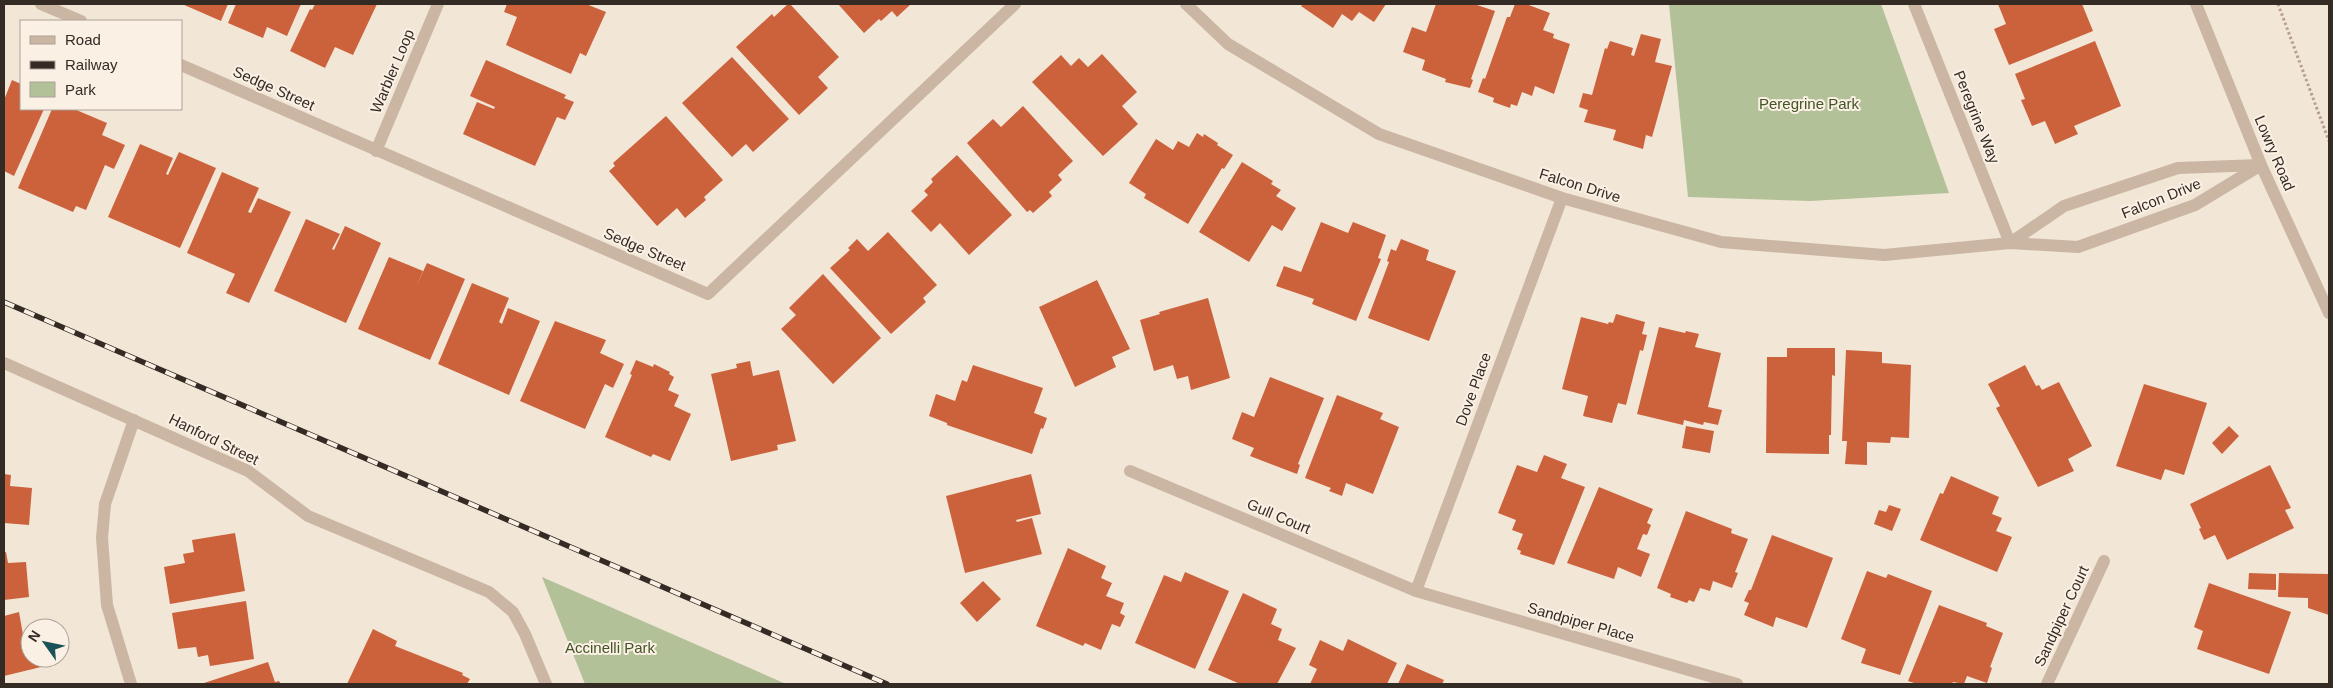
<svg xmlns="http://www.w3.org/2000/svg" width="2333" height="688" viewBox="0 0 2333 688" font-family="Helvetica,sans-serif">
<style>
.green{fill:#b2c197}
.building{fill:#cb623c}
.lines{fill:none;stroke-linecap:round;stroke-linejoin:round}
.path{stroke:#b6a08d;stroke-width:3;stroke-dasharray:2.5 2.5;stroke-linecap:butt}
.minor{stroke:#cab6a3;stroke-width:12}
.tertiary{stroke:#cab6a3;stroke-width:12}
.rail-casing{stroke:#352b25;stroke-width:5.5}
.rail{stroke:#faf0e4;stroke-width:4;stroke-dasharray:11;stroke-linecap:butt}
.labels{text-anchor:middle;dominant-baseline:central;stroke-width:4;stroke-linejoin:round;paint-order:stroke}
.street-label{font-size:15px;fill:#352b25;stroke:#faf0e4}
.park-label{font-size:15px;fill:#435428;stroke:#faf0e4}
</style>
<rect width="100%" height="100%" fill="#f2e6d7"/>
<g class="green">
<path d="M1669,4H1881L1949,193L1810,201L1688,197Z"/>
<path d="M542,577L786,684H585Z"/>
</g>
<g class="building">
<path d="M182,4H228L221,21Z"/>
<path d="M236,4H301L287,36L267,27L263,38L228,23Z"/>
<path d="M315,4H377L353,55L335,47L325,68L290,51L310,9L312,10Z"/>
<path d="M507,4H586L606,12L586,56L580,53L571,74L506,45L517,17L504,12Z"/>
<path d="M788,4H790L839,57L818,77L828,88L799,115L736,47L772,14L774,17Z"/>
<path d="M838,4H911L897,17L892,11L881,21L879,19L864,33Z"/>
<path d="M1303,4H1386L1374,22L1359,12L1352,21L1342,14L1333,28L1301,6Z"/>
<path d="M1436,4H1474L1495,11L1471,79L1473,80L1470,88L1445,82L1446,79L1422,70L1425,60L1403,52L1412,27L1426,32Z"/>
<path d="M1515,4H1526L1550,13L1543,30L1554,34L1553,38L1570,44L1554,94L1535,86L1532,96L1522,92L1517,106L1511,104L1510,108L1493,102L1494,98L1478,92L1483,78L1485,79L1507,17H1510Z"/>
<path d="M1998,4H2082L2093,31L2009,65L1994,29L2006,24Z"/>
<path d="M1641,34L1661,39L1655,62L1672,66L1652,137L1646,135L1643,149L1613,140L1616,130L1584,122L1588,110L1579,107L1583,93L1592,95L1605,48L1607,49L1610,41L1633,48L1631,55L1634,56Z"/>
<path d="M2095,41L2121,106L2074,126L2078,134L2055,144L2045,121L2032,126L2021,100L2025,99L2015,74Z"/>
<path d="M1102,54L1137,92L1122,106L1138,124L1103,156L1032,82L1061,55L1071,66L1079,58L1088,67Z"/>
<path d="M732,57L789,119L753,152L746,144L732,157L682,103Z"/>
<path d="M486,60L566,95L564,98L574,102L565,120L557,117L535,166L463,134L477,102L494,109L495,107L470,96Z"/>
<path d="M12,80L21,84V109H44L14,176L4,171V100Z"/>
<path d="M1023,106L1073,161L1058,175L1062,180L1049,192L1052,196L1033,213L1030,210L1027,212L967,143L993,119L1001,127Z"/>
<path d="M52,109H74L107,123L102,135L125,145L114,169L105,165L86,210L76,206L73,212L18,188Z"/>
<path d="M666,116L723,180L704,197L706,200L685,218L677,208L657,226L609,171L615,166L613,163Z"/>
<path d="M1197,133L1203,137L1204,134L1218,143L1217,145L1233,155L1224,169L1222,168L1188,224L1144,198L1146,194L1129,183L1156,139L1173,150L1178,141L1189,147Z"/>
<path d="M140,144L173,158L166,174L168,175L179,152L216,168L180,248L108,217Z"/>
<path d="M957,155L1012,215L969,255L940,223L931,232L911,211L928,195L924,191L933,182L931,179Z"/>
<path d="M1242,162L1273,181L1271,184L1281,190L1276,196L1296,208L1282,231L1272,225L1249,262L1199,232Z"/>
<path d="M222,172L259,188L248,212L251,213L258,198L291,212L249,303L226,293L235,274L187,253Z"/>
<path d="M306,219L340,234L332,249L334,250L345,226L381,243L346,323L274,291Z"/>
<path d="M1321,222L1348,233L1353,222L1386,235L1378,258L1381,259L1356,321L1312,304L1314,299L1276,286L1284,266L1301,272Z"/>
<path d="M888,232L937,285L923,298L926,302L891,334L830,268L850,250L848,248L857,239L868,251Z"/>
<path d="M1401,239L1429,250L1426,260L1456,271L1429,341L1368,318L1389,262L1387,261L1391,249L1396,251Z"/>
<path d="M389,257L423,271L416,287L427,263L465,279L430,360L358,329Z"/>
<path d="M823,274L881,338L833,384L781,329L796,315L789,308Z"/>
<path d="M1097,280L1130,349L1112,357L1116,367L1075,387L1039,307Z"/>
<path d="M472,283L509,298L499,322L502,324L508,308L540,321L509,395L438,364Z"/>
<path d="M1208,298L1230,378L1191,390L1188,376L1177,379L1173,365L1154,371L1140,320L1160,314L1159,312Z"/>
<path d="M1616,314L1645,322L1642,334L1647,335L1643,351L1640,350L1626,405L1618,403L1612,423L1583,416L1588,396L1562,389L1581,317L1608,324L1609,322L1613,323Z"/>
<path d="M555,321L606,340L600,353L624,364L613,388L605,384L585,429L520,401Z"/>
<path d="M1659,327L1685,333L1686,331L1699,334L1695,347L1721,353L1708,407L1722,410L1718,425L1704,422L1703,425L1684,420L1683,425L1637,414Z"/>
<path d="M1787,348H1835V376L1832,375L1831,435H1829V454L1766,453L1767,357H1787Z"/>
<path d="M1846,350L1882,352V363L1911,365L1909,438L1891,437L1890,443L1867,442V465L1845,464L1847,441H1842Z"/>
<path d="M636,360L653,367L654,364L670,372L669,374L674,377L668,390L679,395L674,406L691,414L670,461L653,454L651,457L605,437L632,375L630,374Z"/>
<path d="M750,361L753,376L779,370L796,441L777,445L778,450L731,461L711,374L737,368L736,364Z"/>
<path d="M973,365L1043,388L1034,413L1047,418L1043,429L1041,428L1032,454L947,425V423L929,416L936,394L955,401L962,380L967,382Z"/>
<path d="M2025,365L2036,386L2039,385L2042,390L2059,382L2092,446L2068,459L2074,471L2038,487L1996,408L2000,406L1988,384Z"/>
<path d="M1270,377L1324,398L1298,464L1300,465L1297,474L1250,456L1254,448L1232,439L1242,412L1254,417Z"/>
<path d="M2144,384L2207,403L2184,475L2165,469L2161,480L2116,466Z"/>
<path d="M1337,395L1383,413L1380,419L1399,427L1373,494L1346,483L1342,496L1329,491L1331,488L1305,478Z"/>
<path d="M1686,426L1714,431L1710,453L1682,448Z"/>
<path d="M2229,426L2239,436L2222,454L2212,443Z"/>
<path d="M1544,455L1567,464L1561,478L1585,487L1554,565L1520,554L1521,551L1517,549L1523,534L1512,530L1516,520L1498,513L1517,465L1537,472Z"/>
<path d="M2270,465L2291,508L2285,510L2294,528L2227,560L2215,535L2204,540L2199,529L2201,528L2190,504Z"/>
<path d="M4,474L11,475L10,486L32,488L29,525L4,523Z"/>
<path d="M1031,474L1041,514L1016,520L1017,522L1032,518L1042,554L965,573L946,496Z"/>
<path d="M1951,476L1999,497L1992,514L2002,518L1996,531L2012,537L1997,572L1920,540L1940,493L1943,494Z"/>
<path d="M1599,487L1653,509L1647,523L1651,525L1647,535L1643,534L1637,549L1650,554L1641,577L1618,567L1614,579L1567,563Z"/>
<path d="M1889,505L1901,509L1892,531L1874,524L1879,510L1886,512Z"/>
<path d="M1686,511L1732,529L1731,533L1748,539L1735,572L1738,573L1732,588L1713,581L1710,591L1700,588L1694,602L1689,600L1687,603L1670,597L1671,594L1657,588Z"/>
<path d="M235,533L245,591L170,604L164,567L185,563L183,554L194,552L192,540Z"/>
<path d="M1772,535L1833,558L1807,628L1776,617L1773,627L1744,615L1749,603L1744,601L1749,590H1751Z"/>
<path d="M1068,548L1106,566L1101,578L1112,583L1106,596L1124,603L1120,613L1125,616L1120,627L1112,624L1101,650L1085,643L1083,646L1036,626Z"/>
<path d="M4,552H6L8,563L26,562L29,597L4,600Z"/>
<path d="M1867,571L1886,578L1888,574L1932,591L1900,675L1861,663L1866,649L1841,639Z"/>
<path d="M1185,572L1229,591L1195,669L1135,643L1164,575L1181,582Z"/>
<path d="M2249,573L2276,574V590L2248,589Z"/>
<path d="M2279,573L2329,574V615L2308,608V598L2278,597Z"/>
<path d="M983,581L1001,599L977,622L960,603Z"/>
<path d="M2209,583L2291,612L2269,674L2197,649L2203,631L2194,627Z"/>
<path d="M1243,593L1277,609L1271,624L1282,629L1278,640L1296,648L1277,684H1240L1208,670Z"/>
<path d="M246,601L254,659L210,666L208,655L198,657L196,647L178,649L172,613Z"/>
<path d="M1939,605L1987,623L1986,626L2003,633L1990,667L1992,668L1987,683L1967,676L1964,684L1953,682L1952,684H1917L1908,681Z"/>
<path d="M19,612L23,635L30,633V658H39L41,667L4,676V616Z"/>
<path d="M373,629L397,641L395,646L463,673L462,675L470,679L467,684H347Z"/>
<path d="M1348,639L1397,663L1387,684H1310L1317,669L1309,665L1320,640L1343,651Z"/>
<path d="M268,662L275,682L279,681L281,684H201Z"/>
<path d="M1407,664L1444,680L1442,684H1398Z"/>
</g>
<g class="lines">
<path class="path" d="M2278,4L2329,141"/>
<g class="minor">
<path d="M41,4L81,21"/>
<path d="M1186,4L1228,44L1379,134L1562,198L1721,242L1884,255L2010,243L2078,247L2195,205L2261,165"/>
<path d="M1914,4L2010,243"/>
<path d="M181,65L708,294L1015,4"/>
<path d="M376,151L438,4"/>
<path d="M2010,243L2064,206L2178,168L2260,165"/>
<path d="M4,363L248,471L308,516L489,592L513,612L525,634L546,684"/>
<path d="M1130,471L1416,591L1737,684"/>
<path d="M1416,591L1562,198"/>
<path d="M131,684L107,605L102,538L105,504L134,420"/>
<path d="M2047,684L2104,561"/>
</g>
<path class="tertiary" d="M2196,4L2261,165L2329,313"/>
<g class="rail-casing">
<path id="rail" d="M4,302L887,684"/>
</g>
<use href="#rail" class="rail"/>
</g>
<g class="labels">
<g class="street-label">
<text transform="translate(392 71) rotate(-67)">Warbler Loop</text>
<text transform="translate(274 88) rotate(24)">Sedge Street</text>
<text transform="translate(1977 117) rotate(68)">Peregrine Way</text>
<text transform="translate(2275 153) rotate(67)">Lowry Road</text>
<text transform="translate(1580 185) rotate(17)">Falcon Drive</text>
<text transform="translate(2161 198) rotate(-22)">Falcon Drive</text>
<text transform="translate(645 249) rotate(23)">Sedge Street</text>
<text transform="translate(1473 389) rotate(-70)">Dove Place</text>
<text transform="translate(214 439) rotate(26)">Hanford Street</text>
<text transform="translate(1279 516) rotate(23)">Gull Court</text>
<text transform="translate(2061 616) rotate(-65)">Sandpiper Court</text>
<text transform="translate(1581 622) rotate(16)">Sandpiper Place</text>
</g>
<g class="park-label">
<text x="1809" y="103">Peregrine Park</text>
<text x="610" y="647">Accinelli Park</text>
</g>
</g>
<rect width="2333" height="688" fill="none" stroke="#352b25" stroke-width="10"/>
<rect x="20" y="20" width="162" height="90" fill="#faf0e4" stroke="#aba198"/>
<rect x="30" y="36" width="25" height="8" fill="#cab6a3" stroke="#aba198"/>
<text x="65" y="45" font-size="15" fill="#352b25">Road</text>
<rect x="30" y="61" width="25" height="8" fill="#352b25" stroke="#aba198"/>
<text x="65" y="70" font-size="15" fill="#352b25">Railway</text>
<rect x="30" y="82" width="25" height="15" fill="#b2c197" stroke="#aba198"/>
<text x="65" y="95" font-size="15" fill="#352b25">Park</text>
<g transform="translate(45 643) rotate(303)"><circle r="24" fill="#faf0e4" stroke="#aba198"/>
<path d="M0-4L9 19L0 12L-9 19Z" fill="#195258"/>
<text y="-8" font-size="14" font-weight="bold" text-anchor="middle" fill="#352b25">N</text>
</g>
</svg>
